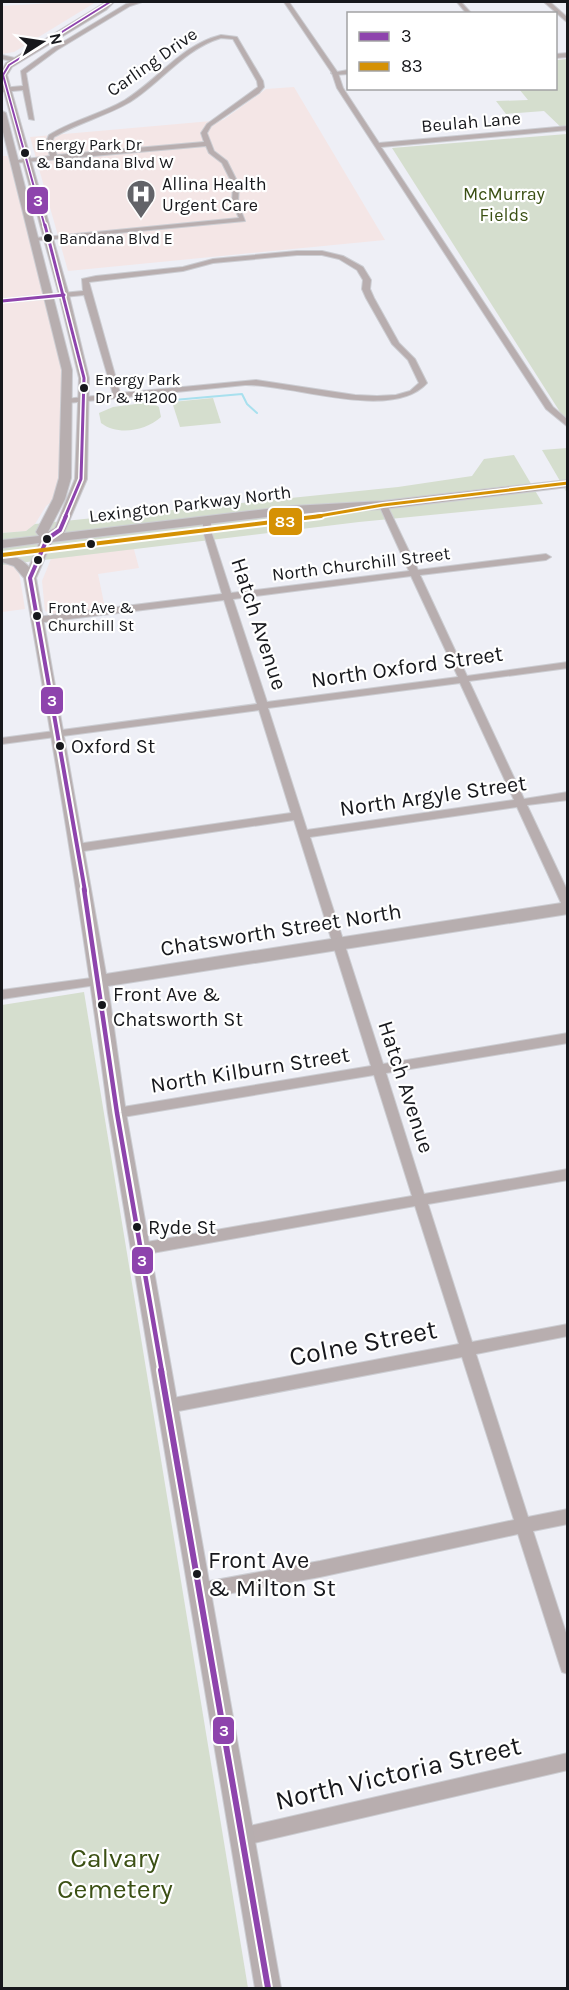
<svg xmlns="http://www.w3.org/2000/svg" width="569" height="1990" viewBox="0 0 569 1990" font-family="Karla,sans-serif">
<style>
.commercial{fill:#f4e6e6}
.green{fill:#d5dece}
.lines{fill:none;stroke-linecap:round;stroke-linejoin:round}
.stream{stroke:#a8e0ee;stroke-width:2}
.street-casing{stroke:#cccdd2;stroke-width:2}
.secondary-casing{stroke:#cccdd2;stroke-width:2}
.street{fill:#b8aeaf;fill-rule:evenodd}
.secondary{fill:#b7aeaf;fill-rule:evenodd}
.bus-1-far4-casing{stroke:#fff;stroke-width:4.5}
.bus-1-far3-casing{stroke:#fff;stroke-width:6}
.bus-1-far2-casing{stroke:#fff;stroke-width:8}
.bus-1-far1-casing{stroke:#fff;stroke-width:9}
.bus-1-casing{stroke:#fff;stroke-width:10}
.bus-2-far1-casing{stroke:#fff;stroke-width:6}
.bus-2-casing{stroke:#fff;stroke-width:8}
.bus-1-far4{stroke:#8e44ad;stroke-width:2}
.bus-1-far3{stroke:#8e44ad;stroke-width:3}
.bus-1-far2{stroke:#8e44ad;stroke-width:4}
.bus-1-far1{stroke:#8e44ad;stroke-width:4.5}
.bus-1{stroke:#8e44ad;stroke-width:6}
.bus-2-far1{stroke:#d59104;stroke-width:3}
.bus-2{stroke:#d59104;stroke-width:4}
.bus-dot{fill:#17181c;stroke:#fff;stroke-width:2}
.labels{text-anchor:middle;dominant-baseline:central;stroke-width:4.5;stroke-linejoin:round;paint-order:stroke}
.far-bus-label{font-size:16px;fill:#17181c;stroke:#fff;text-anchor:start}
.far-street-label{font-size:18px;fill:#17181c;stroke:#fff}
.far-poi-label{font-size:18px;fill:#17181c;stroke:#fff;text-anchor:start}
.far-park-label{font-size:18px;fill:#3b5014;stroke:#fff}
.bus-label{font-size:20px;fill:#17181c;stroke:#fff;text-anchor:start}
.street-label{font-size:22px;fill:#17181c;stroke:#fff}
.near-bus-label{font-size:24px;fill:#17181c;stroke:#fff;text-anchor:start}
.near-street-label{font-size:27px;fill:#17181c;stroke:#fff}
.near-park-label{font-size:27px;fill:#3b5014;stroke:#fff}
.line-badge{stroke:#fff;stroke-width:2}
.badge-label{font-size:16px;text-anchor:middle;font-weight:bold;fill:#fff}
</style>
<rect width="100%" height="100%" fill="#eeeff6"/>
<g class="commercial">
<path d="M70,2H96L14,52L2,54V6Z"/>
<path d="M294,87L385,240L68,271L30,137L223,120L266,89Z"/>
<path d="M2,156H8L63,373L60,482L55,499L46,506L35,524L26,531L2,533Z"/>
<path d="M132,542L139,568L98,574L105,608L53,614L45,611L42,581L53,554Z"/>
<path d="M2,560L18,566L25,609L2,612Z"/>
</g>
<g class="green">
<path d="M567,59V133L544,111L506,114L496,101L528,100L519,89L556,88V60Z"/>
<path d="M567,134V423L392,148Z"/>
<path d="M213,398L221,423L180,427L172,402Z"/>
<path d="M151,402L159,407L161,417C145,431 118,436 101,423L99,413L113,407Z"/>
<path d="M567,448V493L542,450Z"/>
<path d="M514,455L543,504L359,522L2,565V533L26,531L35,524L398,487L472,476L484,459Z"/>
<path d="M84,992L248,1988H2V1005Z"/>
</g>
<g class="lines">
<path class="stream" d="M151,402L242,394L247,404L257,413"/>
<g class="street-casing">
<g id="street">
<path d="M135,2H142L130,6L57,50L26,73L34,120L29,119L23,90L2,92V88L23,86L21,71L53,48L126,4Z"/>
<path d="M284,2H289L338,73L343,88L379,143L568,126V130L381,147L553,407L568,420V427L546,409L337,88L332,73Z"/>
<path d="M457,2H461L472,14H467Z"/>
<path d="M544,2H550L568,18V23Z"/>
<path d="M221,35L237,37L263,81L264,87L259,93L211,126L207,133L214,151L227,161L239,185L238,203L245,221L33,241V239L35,238L239,218L232,203L233,185L222,163L209,153L206,146L14,163L11,161L50,156L46,142L49,135C73,120 101,114 125,100C159,79 181,45 221,35ZM221,38L233,39L257,81L258,87L207,124L201,133L204,142L57,155L52,142L54,137C78,123 106,116 130,102C162,82 184,49 221,38Z"/>
<path d="M2,55L19,59L20,60L17,62L2,59Z"/>
<path d="M297,251H322L343,256L363,267L371,280L370,289L374,298L399,343L415,359L427,383C392,422 293,384 245,385L68,403L64,401L65,399L113,394L84,295L2,303V299L83,291L82,279L96,276L183,267L213,259ZM297,255H322L339,259L357,270L363,280L362,289L366,298L392,344L408,360L419,383L410,391L396,395L377,396L355,395L256,380L120,393L89,282L183,271L213,263Z"/>
<path d="M383,502L387,505L418,570L546,554L551,557L546,560L420,575L467,676L568,662V668L469,681L524,799L568,792V800L527,805L568,892V909L562,905L517,807L310,837L383,1064L568,1033V1043L386,1073L424,1194L568,1169V1180L428,1204L472,1342L568,1324V1336L476,1354L528,1517L568,1509V1524L533,1531L568,1639V1674L562,1672L560,1666L518,1534L320,1577L199,1599L193,1597L191,1591L193,1585L199,1583L320,1561L514,1520L462,1357L168,1413L163,1411L161,1406L163,1401L168,1399L459,1344L415,1206L141,1255L136,1253L134,1249L136,1245L141,1243L412,1196L374,1075L117,1118L112,1117L111,1113L112,1109L117,1108L371,1066L294,820L77,852L71,848L77,844L291,813L259,710L2,744V738L257,704L224,600L37,623L32,620L37,617L222,594L203,531V520L207,517L211,520V531L231,593L409,571L379,505ZM411,576L458,677L267,702L233,599ZM460,683L514,800L307,830L268,708Z"/>
<path d="M99,977L103,978L105,981L103,984L2,999V990Z"/>
<path d="M568,1753V1770L241,1846L235,1843L232,1837L235,1831L241,1828Z"/>
</g>
</g>
<g class="secondary-casing">
<g id="secondary">
<path d="M106,2H114L106,10L12,67L7,75L69,295L89,378L87,479L64,533L292,506L383,501L568,480V487L383,509L292,514L52,542L36,578L106,974L568,902V914L108,986L126,1113L281,1988H255L108,1113C85,934 55,756 24,578L14,566L2,562V554C13,555 21,558 29,567L39,543L2,548V540L39,536L36,532L53,499L59,478L62,370L2,128V111L6,113L72,370L71,478L65,499L48,532L55,528L75,479L79,378L59,295L2,84V71L6,63Z"/>
<path d="M568,53V57L556,58V54Z"/>
<path d="M348,70V74L335,75L331,73Z"/>
</g>
</g>
<use href="#street" class="street"/>
<use href="#secondary" class="secondary"/>
<g class="bus-1-far4-casing">
<path id="bus-1-far4" d="M45,227L3,75L9,65L110,2"/>
</g>
<g class="bus-1-far3-casing">
<g id="bus-1-far3">
<path d="M45,225L84,378L81,479L65,517"/>
<path d="M2,301L64,295"/>
</g>
</g>
<g class="bus-1-far2-casing">
<path id="bus-1-far2" d="M66,516L60,530L47,539L30,578L85,891"/>
</g>
<g class="bus-1-far1-casing">
<path id="bus-1-far1" d="M84,889L117,1113L162,1372"/>
</g>
<g class="bus-1-casing">
<path id="bus-1" d="M161,1370L268,1988"/>
</g>
<g class="bus-2-far1-casing">
<path id="bus-2-far1" d="M313,517L383,505L568,483"/>
</g>
<g class="bus-2-casing">
<path id="bus-2" d="M2,555L321,516"/>
</g>
<use href="#bus-1-far4" class="bus-1-far4"/>
<use href="#bus-1-far3" class="bus-1-far3"/>
<use href="#bus-1-far2" class="bus-1-far2"/>
<use href="#bus-1-far1" class="bus-1-far1"/>
<use href="#bus-1" class="bus-1"/>
<use href="#bus-2-far1" class="bus-2-far1"/>
<use href="#bus-2" class="bus-2"/>
</g>
<defs>
<g id="hospital-pin" transform="scale(1.5)"><path d="M0 17L-7.5 6A9.5 9.5 0 1 1 7.5 6Z" fill="#626368" stroke="#fff"/><path d="M-5-5h3v3.5h4V-5h3V5h-3V1.5h-4V5h-3Z" fill="#fff"/></g>
</defs>
<g fill-rule="evenodd">
<use href="#hospital-pin" x="141" y="194"/>
</g>
<g class="bus-dot">
<circle cx="25" cy="153" r="5"/>
<circle cx="48" cy="238" r="5"/>
<circle cx="84" cy="388" r="5"/>
<circle cx="47" cy="539" r="5"/>
<circle cx="91" cy="544" r="5"/>
<circle cx="38" cy="560" r="5"/>
<circle cx="37" cy="616" r="5"/>
<circle cx="60" cy="746" r="5"/>
<circle cx="102" cy="1005" r="5"/>
<circle cx="137" cy="1227" r="5"/>
<circle cx="197" cy="1574" r="5"/>
</g>
<g class="labels">
<g class="far-bus-label">
<text x="36" y="144">Energy Park Dr<tspan x="36" dy="18">&amp; Bandana Blvd W</tspan></text>
<text x="59" y="238">Bandana Blvd E</text>
<text x="95" y="379">Energy Park<tspan x="95" dy="18">Dr &amp; #1200</tspan></text>
<text x="48" y="607">Front Ave &amp;<tspan x="48" dy="18">Churchill St</tspan></text>
</g>
<g class="far-street-label">
<text transform="translate(152 62) rotate(-35)">Carling Drive</text>
<text transform="translate(471 122) rotate(-5)">Beulah Lane</text>
<text transform="translate(190 504) rotate(-7)">Lexington Parkway North</text>
<text transform="translate(361 564) rotate(-7)">North Churchill Street</text>
</g>
<g class="far-poi-label">
<text x="162" y="184">Allina Health<tspan x="162" dy="21">Urgent Care</tspan></text>
</g>
<g class="far-park-label">
<text x="504" y="194">McMurray<tspan x="504" dy="21">Fields</tspan></text>
</g>
<g class="bus-label">
<text x="71" y="746">Oxford St</text>
<text x="113" y="994">Front Ave &amp;<tspan x="113" dy="25">Chatsworth St</tspan></text>
<text x="148" y="1227">Ryde St</text>
</g>
<g class="street-label">
<text transform="translate(259 624) rotate(72)">Hatch Avenue</text>
<text transform="translate(407 667) rotate(-8)">North Oxford Street</text>
<text transform="translate(433 796) rotate(-8)">North Argyle Street</text>
<text transform="translate(281 930) rotate(-9)">Chatsworth Street North</text>
<text transform="translate(250 1070) rotate(-9)">North Kilburn Street</text>
<text transform="translate(406 1087) rotate(72)">Hatch Avenue</text>
</g>
<g class="near-bus-label">
<text x="208" y="1560">Front Ave<tspan x="208" dy="28">&amp; Milton St</tspan></text>
</g>
<g class="near-street-label">
<text transform="translate(363 1343) rotate(-11)">Colne Street</text>
<text transform="translate(398 1773) rotate(-13)">North Victoria Street</text>
</g>
<g class="near-park-label">
<text x="115" y="1858">Calvary<tspan x="115" dy="31">Cemetery</tspan></text>
</g>
</g>
<g class="line-badge">
<rect x="26" y="186" width="23" height="29" rx="6" fill="#8e44ad"/>
<rect x="268" y="507" width="35" height="29" rx="6" fill="#d59104"/>
<rect x="40" y="686" width="24" height="29" rx="6" fill="#8e44ad"/>
<rect x="131" y="1246" width="23" height="29" rx="6" fill="#8e44ad"/>
<rect x="212" y="1716" width="23" height="29" rx="6" fill="#8e44ad"/>
</g>
<g class="badge-label">
<text x="38" y="206">3</text>
<text x="285" y="527">83</text>
<text x="52" y="706">3</text>
<text x="142" y="1266">3</text>
<text x="224" y="1736">3</text>
</g>
<rect width="569" height="1990" fill="none" stroke="#17181c" stroke-width="6"/>
<rect x="347" y="12" width="210" height="78" fill="#ffffff" stroke="#a2a3a4" stroke-width="1.5"/>
<rect x="359" y="32" width="30" height="9" fill="#8e44ad" stroke="#a2a3a4" stroke-width="1.5"/>
<text x="401" y="42" font-size="18" fill="#17181c">3</text>
<rect x="359" y="62" width="30" height="9" fill="#d59104" stroke="#a2a3a4" stroke-width="1.5"/>
<text x="401" y="72" font-size="18" fill="#17181c">83</text>
<g transform="translate(42 42) rotate(78)" stroke="#ffffff" stroke-width="4.5" paint-order="stroke">
<path d="M0-4.5L10 22L0 15L-10 22Z" fill="#17181c"/>
<text y="-9" font-size="16" font-weight="bold" text-anchor="middle" fill="#17181c">N</text>
</g>
</svg>
